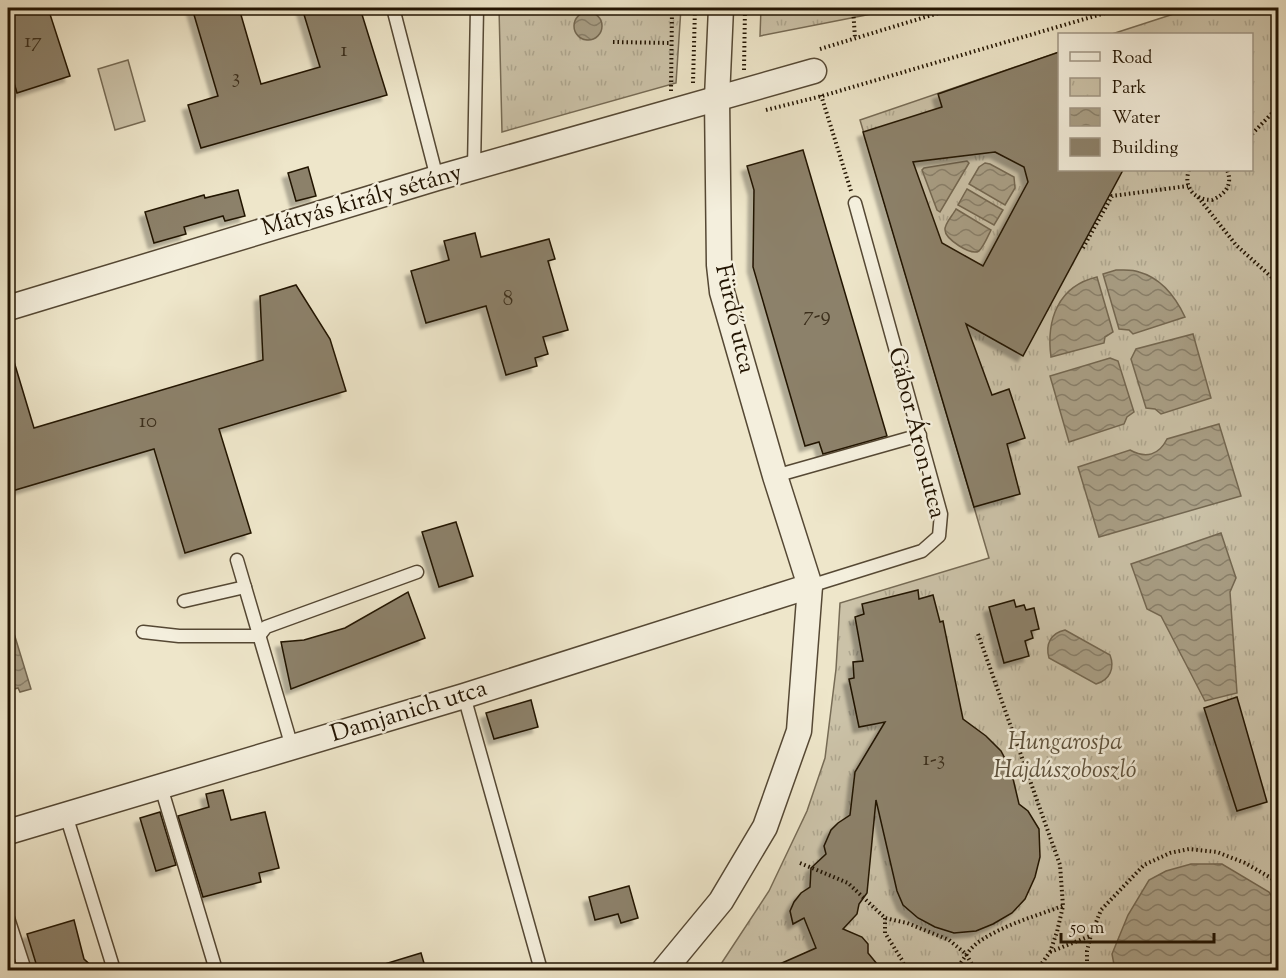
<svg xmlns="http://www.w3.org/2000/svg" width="1286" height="978" viewBox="0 0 1286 978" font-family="'Sorts Mill Goudy',serif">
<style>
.green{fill:#cbc2a8;stroke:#766b55;stroke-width:1.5}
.park{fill:url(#park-tufts);stroke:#766b55;stroke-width:1.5}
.water{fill:url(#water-waves);stroke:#736751;stroke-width:1.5}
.building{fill:#8c816a;stroke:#221402;stroke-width:1.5;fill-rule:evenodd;filter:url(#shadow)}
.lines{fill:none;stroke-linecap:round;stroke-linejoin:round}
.lane-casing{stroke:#554834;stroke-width:15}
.street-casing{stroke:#554834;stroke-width:27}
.path{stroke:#221402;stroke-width:4;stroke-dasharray:1.5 3;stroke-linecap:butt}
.lane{stroke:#f4efdd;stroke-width:12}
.street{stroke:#f4efdd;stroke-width:24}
.labels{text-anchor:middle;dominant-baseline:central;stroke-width:5;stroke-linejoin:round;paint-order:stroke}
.number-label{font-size:21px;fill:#3c2f1c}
.street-label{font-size:24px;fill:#221402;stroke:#f4efdd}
.park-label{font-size:24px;font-style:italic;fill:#5d513c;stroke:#f4efdd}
</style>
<defs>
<pattern id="park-tufts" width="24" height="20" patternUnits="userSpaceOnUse" patternTransform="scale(1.5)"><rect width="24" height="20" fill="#cbc2a8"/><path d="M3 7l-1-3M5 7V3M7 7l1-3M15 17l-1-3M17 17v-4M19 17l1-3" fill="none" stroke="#aea68f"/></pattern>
<pattern id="water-waves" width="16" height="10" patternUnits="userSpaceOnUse" patternTransform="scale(1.5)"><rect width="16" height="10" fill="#a99f86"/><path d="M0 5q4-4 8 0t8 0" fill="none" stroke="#89806b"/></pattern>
<filter id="shadow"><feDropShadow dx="-5.5" dy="5.5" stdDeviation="1.5" flood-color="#0004"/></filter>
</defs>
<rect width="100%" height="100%" fill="#eee6ca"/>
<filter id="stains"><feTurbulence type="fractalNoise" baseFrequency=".00333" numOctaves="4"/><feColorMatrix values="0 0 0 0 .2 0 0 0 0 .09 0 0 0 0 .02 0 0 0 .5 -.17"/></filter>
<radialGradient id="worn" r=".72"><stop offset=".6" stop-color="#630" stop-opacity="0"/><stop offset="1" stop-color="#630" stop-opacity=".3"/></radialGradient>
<path class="green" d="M128,60L145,121L115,130L98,69Z"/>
<g class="park">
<path d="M499,8H681L676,83L502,132Z"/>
<path d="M761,8H902L760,36Z"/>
<path d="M1192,8H1278V970H717L769,891L807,811L825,758L836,669L840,603L989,558L860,120L1059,52L1060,170H1252V34H1112Z"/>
</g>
<g class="water">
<circle cx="588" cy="26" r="14"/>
<path d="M967,161L969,163L940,212L937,210L922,170L924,168Z"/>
<path d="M985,163L990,164L1014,177L1015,188L1005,205L969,184L979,167Z"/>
<path d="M967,189L1003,210L994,225L958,205Z"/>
<path d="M956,209L991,230C988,236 984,246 979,251C971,256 945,239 945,230C944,224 953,215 956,209Z"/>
<path d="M1116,270C1123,270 1133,269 1139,272C1161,278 1176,298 1185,317L1133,334L1129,330L1119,329L1103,274Z"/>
<path d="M1097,277L1113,332L1105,337L1104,343L1051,357C1046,320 1058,286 1097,277Z"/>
<path d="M1193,334L1211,398L1161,414L1155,409L1146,408L1131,359L1136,349Z"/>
<path d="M1110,358L1118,361L1134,412L1127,417L1124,424L1069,442L1050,376Z"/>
<path d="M1219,424L1241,496L1099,537L1078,467L1130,450C1146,459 1159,455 1167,439Z"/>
<path d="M1221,533L1236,578L1230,592L1237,693L1205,701L1161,616L1147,609L1131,564Z"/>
<path d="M8,617H9L31,689L20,692L18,688L8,691Z"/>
<path d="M1065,630L1110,655C1115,668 1110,680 1096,684L1049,658C1045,644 1051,633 1065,630Z"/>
<path d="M1191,864H1222L1269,892L1278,906V970H1115L1112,954L1128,915L1149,880L1166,871Z"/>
</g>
<g class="building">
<path d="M8,8H48L70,76L17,93L13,79L8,81Z"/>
<path d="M192,8H239L261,84L320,67L302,8H360L387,95L201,148L188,105L218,96Z"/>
<path d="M1059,52V170H1123L1023,356L966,324L992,395L1009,389L1025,438L1007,444L1020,494L974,507L863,132L942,107L938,94ZM995,152L1024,167L1028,182L983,266L942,243L913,162Z"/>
<path d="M803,150L887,436L823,454L819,442L805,446L753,267L754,190L747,166Z"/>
<path d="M308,167L316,196L296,201L288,173Z"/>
<path d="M238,190L245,216L225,221L223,216L184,227L186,234L154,243L145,212L204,195L205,198Z"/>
<path d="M475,233L481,257L549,239L555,259L548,261L568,330L543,337L548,354L535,358L537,366L506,375L486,306L426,323L411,271L449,260L444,241Z"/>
<path d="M296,285L330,339L346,391L219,429L251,533L185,553L154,449L12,491L8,476V356L12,355L34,428L263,360L260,296Z"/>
<path d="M456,522L473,576L439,587L422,532Z"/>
<path d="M918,590L919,599L933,595L940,622L943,621L963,719L986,736L1001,751L1011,770L1019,804L1028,811L1039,829L1040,857L1035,877L1025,899L1012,913L993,924L976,931L954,933L935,927L918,918L903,905L897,891L876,800L867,893L859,904L857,914L843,929L862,937L868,944V953L882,970H766L816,948L804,918L793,924L790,911L794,902L801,893L810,887L811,868L826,854L824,846L831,830L838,823L850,815L855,772L885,722L859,727L849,679L854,678L853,662L863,661L855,617L864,614L862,604Z"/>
<path d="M408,592L425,638L291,689L281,642L304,640L345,628Z"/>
<path d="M1014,600L1016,607L1024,605L1026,610L1034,608L1039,629L1031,631L1033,638L1025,641L1029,656L1004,663L989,607Z"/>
<path d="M1237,697L1267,802L1237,811L1204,708Z"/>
<path d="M531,700L538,727L494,739L486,713Z"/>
<path d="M223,790L231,820L265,812L279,868L259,873L261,882L203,897L178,816L209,807L206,794Z"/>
<path d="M160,812L176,865L156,871L140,818Z"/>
<path d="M629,886L638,918L621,923L618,914L595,920L589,897Z"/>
<path d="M74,920L84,959L96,970H38L27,934Z"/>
<path d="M421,953L426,970H378V966Z"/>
</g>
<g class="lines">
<g class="lane-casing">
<g id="lane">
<path d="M393,8L437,178"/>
<path d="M474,168L477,8"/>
<path d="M775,476L920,435"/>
<path d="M237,560L292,747"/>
<path d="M810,586L922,551L939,536L941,514L855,203"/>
<path d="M184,601L245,587"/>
<path d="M143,632L179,636H259L266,627L417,572"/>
<path d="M464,696L541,970"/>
<path d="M161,787L216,970"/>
<path d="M66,815L114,970"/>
<path d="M8,918L25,970"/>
</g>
</g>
<g class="street-casing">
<g id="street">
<path d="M8,308L437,178L814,71"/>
<path d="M8,832L464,696L810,586"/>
<path d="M664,970L721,901L765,827L799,731L810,586L775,476L722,292L719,265L717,98L721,8"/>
</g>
</g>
<g class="path">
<path d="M853,8L855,38"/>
<path d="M613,42L671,43"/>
<path d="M820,49L955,8"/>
<path d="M744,70L745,8"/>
<path d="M693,83L695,8"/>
<path d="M671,91L672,8"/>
<path d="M821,95L851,191"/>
<path d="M766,110L822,96L1122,8"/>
<path d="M1252,134L1278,107"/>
<path d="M1189,170C1183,187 1194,200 1212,200C1226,194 1233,184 1227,170"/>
<path d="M1198,197L1236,245L1278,283"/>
<path d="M1083,248L1112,196L1188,186"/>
<path d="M978,634L1060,865L1063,906L1057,932L1050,952L1037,970"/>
<path d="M800,863L848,883L885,918L907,923L949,940L966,954L975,970"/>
<path d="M885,918V933L902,960L906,970"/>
<path d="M1050,952L1090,936"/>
<path d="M956,970C963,960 969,948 980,941C1004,925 1035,916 1063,906"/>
<path d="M1087,970V951L1091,935L1101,910L1144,865L1170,853L1189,849L1217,852L1245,863L1278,882"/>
<path d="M1274,970L1278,941"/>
</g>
<use href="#lane" class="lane"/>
<use href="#street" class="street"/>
</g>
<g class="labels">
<g class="number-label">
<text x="33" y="42">17</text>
<text x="344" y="51">1</text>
<text x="236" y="78">3</text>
<text x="508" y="300">8</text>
<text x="817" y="316">7-9</text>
<text x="148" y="422">10</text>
<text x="934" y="760">1-3</text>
</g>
<g class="street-label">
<text transform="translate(362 201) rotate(-16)">Mátyás király sétány</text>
<text transform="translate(734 319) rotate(77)">Fürdő utca</text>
<text transform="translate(916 433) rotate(76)">Gábor Áron utca</text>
<text transform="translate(409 712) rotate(-17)">Damjanich utca</text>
</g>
<g class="park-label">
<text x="1065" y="743">Hungarospa<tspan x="1065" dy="28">Hajdúszoboszló</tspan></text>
</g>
</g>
<rect width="1286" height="978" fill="none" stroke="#eee6ca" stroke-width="30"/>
<rect x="9" y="9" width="1268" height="960" fill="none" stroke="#221402" stroke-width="3"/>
<rect x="15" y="15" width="1256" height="948" fill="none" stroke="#221402" stroke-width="1.5"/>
<rect x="1058" y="33" width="195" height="138" fill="#f4efdd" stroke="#a09785" stroke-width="1.5"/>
<rect x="1070" y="52" width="30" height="9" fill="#f4efdd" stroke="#a09785" stroke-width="1.5"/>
<text x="1112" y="63" font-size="18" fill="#221402">Road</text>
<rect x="1070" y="78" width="30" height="18" fill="url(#park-tufts)" stroke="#a09785" stroke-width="1.5"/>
<text x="1112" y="93" font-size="18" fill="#221402">Park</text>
<rect x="1070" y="108" width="30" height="18" fill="url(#water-waves)" stroke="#a09785" stroke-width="1.5"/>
<text x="1112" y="123" font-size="18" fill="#221402">Water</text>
<rect x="1070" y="138" width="30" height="18" fill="#8c816a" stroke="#a09785" stroke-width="1.5"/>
<text x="1112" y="153" font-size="18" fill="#221402">Building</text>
<path d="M1061 933v9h153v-9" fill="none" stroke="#221402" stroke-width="3"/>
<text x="1070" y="933" font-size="18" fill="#221402" stroke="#f4efdd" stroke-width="4.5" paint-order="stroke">50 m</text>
<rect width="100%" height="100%" filter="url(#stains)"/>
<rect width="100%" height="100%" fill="url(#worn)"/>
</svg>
